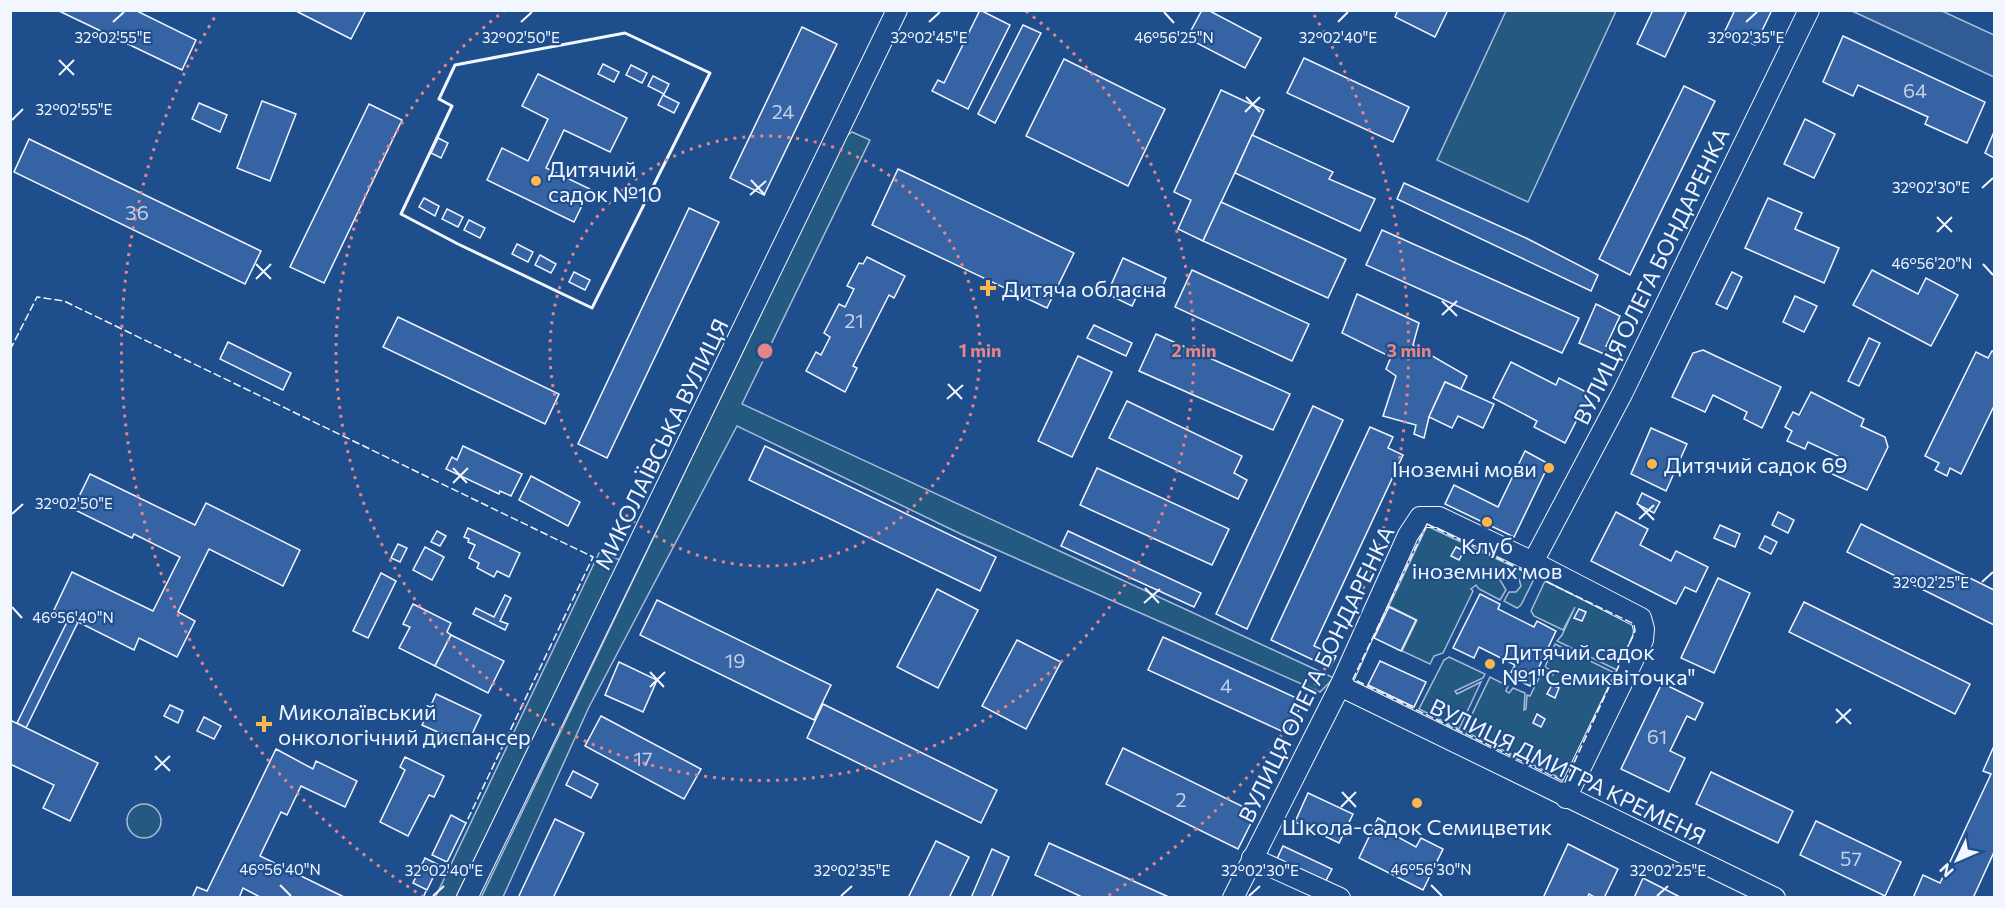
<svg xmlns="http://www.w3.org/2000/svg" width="2005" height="908" viewBox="0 0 2005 908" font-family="Commissioner,sans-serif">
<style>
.green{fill:#245a82;stroke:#a8bbd7;stroke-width:1.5}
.parking{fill:#305b95;stroke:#a8bbd7;stroke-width:1.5}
.building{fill:#3563a3;stroke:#f2f6ff;stroke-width:1.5}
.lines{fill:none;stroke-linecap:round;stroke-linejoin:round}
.minor-casing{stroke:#f2f6ff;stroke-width:22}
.minor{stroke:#1f4e8c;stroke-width:20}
.fence{stroke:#f2f6ff;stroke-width:1.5;stroke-dasharray:8 3;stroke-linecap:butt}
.wall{stroke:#f2f6ff;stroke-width:3}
.ticks{fill:none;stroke:#f2f6ff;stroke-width:2}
.ring{fill:none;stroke:#e38589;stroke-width:3;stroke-dasharray:3 6}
.poi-dot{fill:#ffb74d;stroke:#1f4e8c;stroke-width:2}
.labels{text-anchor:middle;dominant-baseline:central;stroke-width:4.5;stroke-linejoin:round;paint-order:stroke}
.number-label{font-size:20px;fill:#c3d1e8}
.poi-label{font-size:22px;fill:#f2f6ff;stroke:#1f4e8c;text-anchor:start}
.street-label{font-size:22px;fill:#f2f6ff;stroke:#1f4e8c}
.ticks-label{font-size:15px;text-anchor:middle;fill:#f2f6ff;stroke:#1f4e8c;stroke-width:4.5;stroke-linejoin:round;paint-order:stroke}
.centre{fill:#e38589;stroke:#1f4e8c;stroke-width:3}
.ring-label{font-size:18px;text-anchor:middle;font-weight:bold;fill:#e38589;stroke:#1f4e8c;stroke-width:4.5;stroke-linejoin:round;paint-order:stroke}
</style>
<rect width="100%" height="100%" fill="#1f4e8c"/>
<g class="green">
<path d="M1506,11H1616L1528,202L1437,160Z"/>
<path d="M852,132L870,140L742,404L1334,678L1320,692L963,535L737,426L589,707L503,897L481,898L845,137Z"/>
<path d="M1427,526L1535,577L1521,605L1517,608L1504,601L1509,592H1516L1521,586L1519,579L1515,576H1502L1500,580L1506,590L1500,600L1479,589L1476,585L1471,589L1473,591L1443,653L1434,656L1430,664L1402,651L1417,620L1389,606Z"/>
<path d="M600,551L620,560L456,897L435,898Z"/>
<path d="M1545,581L1634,625L1635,631L1617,670L1557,641L1562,635L1575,607L1563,630L1534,616L1531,611Z"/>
<path d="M1555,644L1615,673L1564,780L1464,731L1490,677L1508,686L1506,691L1509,693L1513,688L1525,693L1524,710L1526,709L1527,695L1530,696L1543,670L1553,675L1554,672L1545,667Z"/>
<path d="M1449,657L1485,674L1483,678L1455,691L1457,694L1481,682L1459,729L1419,709L1444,660Z"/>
<circle cx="144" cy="821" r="17"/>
</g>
<path class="parking" d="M1852,11H1942L1994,35V77Z"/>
<g class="building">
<path d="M57,10H135L196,40L182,70Z"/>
<path d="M294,10H362L365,12L351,39Z"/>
<path d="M980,10L1010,25L968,109L932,91L938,80L944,83Z"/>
<path d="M1202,10H1208L1261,38L1245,68L1187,38Z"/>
<path d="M1398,10H1448L1435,37L1395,17Z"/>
<path d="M1653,10H1687L1665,57L1637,44Z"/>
<path d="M1731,10H1772L1755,45L1725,31L1734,12Z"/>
<path d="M1023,25L1041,33L995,123L978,114Z"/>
<path d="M802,27L837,44L764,195L730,178Z"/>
<path d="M1843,36L1985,102L1967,143L1925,124L1928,117L1858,85L1853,96L1823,82Z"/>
<path d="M1304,58L1409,107L1393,142L1287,93Z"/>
<path d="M1064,59L1165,109L1128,186L1026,136Z"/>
<path d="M603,64L619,72L614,82L598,74Z"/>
<path d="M631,65L647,73L642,83L626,75Z"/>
<path d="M538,74L627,118L610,152L564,130L546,168L590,189L574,222L487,180L502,148L528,161L548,119L522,106Z"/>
<path d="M653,76L669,84L664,94L648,86Z"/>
<path d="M1684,86L1715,101L1630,275L1599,259Z"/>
<path d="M1221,90L1264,110L1203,241L1178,229L1191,200L1174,192Z"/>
<path d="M663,95L679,103L674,113L658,105Z"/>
<path d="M262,101L296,114L270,181L237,168Z"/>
<path d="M199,103L227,115L220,132L192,119Z"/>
<path d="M369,104L402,120L324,283L290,267Z"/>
<path d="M1805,119L1835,134L1814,178L1784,164Z"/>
<path d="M1994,132V158L1985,153Z"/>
<path d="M1252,135L1333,172L1329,179L1375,199L1360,231L1235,173Z"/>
<path d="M438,138L448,143L441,158L431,153Z"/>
<path d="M29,139L261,251L245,284L14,172Z"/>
<path d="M898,169L1074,253L1047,308L872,225Z"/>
<path d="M1404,183L1526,238L1598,275L1591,291L1397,199Z"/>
<path d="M424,198L439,206L435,216L419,207Z"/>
<path d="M1768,198L1802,213L1795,229L1839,248L1824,283L1745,248Z"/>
<path d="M1221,202L1346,259L1328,298L1203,241Z"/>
<path d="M689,208L719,222L607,458L578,444Z"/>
<path d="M447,209L463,217L458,227L442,219Z"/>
<path d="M469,220L485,228L480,238L464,230Z"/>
<path d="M1382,230L1579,318L1562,353L1366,265Z"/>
<path d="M517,244L533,252L528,262L512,254Z"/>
<path d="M540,255L556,264L551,273L535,265Z"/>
<path d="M867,257L905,276L894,298L889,295L853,366L857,368L845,392L806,371L816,352L821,355L830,337L824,333L839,304L845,307L854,289L847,286L859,263L863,264Z"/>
<path d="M1123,258L1166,278L1160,293L1142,285L1132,306L1107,294Z"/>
<path d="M1192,270L1309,324L1292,361L1175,307Z"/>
<path d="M1872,270L1918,294L1926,278L1958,295L1931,346L1853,305Z"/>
<path d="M574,272L590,280L585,290L569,282Z"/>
<path d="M1732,272L1742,277L1727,309L1716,304Z"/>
<path d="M1357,294L1419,323L1413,345L1467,376L1461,389L1445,382L1429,417L1424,438L1414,434L1416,425L1383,416L1396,376L1386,369L1391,357L1342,333Z"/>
<path d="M1795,296L1817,306L1804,332L1783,322Z"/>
<path d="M1596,304L1620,316L1606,346L1614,349L1611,357L1579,343Z"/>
<path d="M398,317L559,394L545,424L383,347Z"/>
<path d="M1094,325L1132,343L1126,356L1087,338Z"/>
<path d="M1156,334L1290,394L1273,430L1139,371Z"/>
<path d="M1869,338L1880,343L1859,386L1848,381Z"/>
<path d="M228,342L291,373L283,390L220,359Z"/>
<path d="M1703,350L1781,387L1762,428L1744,419L1747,412L1713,395L1705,412L1672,397L1693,353Z"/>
<path d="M1992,351L1994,352V406L1961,474L1950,468L1947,476L1935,470L1939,463L1925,456L1976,352L1988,358Z"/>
<path d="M1078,356L1112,372L1072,457L1038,441Z"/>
<path d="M1511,362L1556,385L1559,378L1590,394L1565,443L1534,427L1537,421L1493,398Z"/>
<path d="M1445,382L1494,404L1483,428L1458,416L1452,428L1429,417Z"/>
<path d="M1811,392L1864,419L1861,426L1885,437L1888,447L1867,490L1832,474L1840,457L1808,442L1805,449L1787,441L1792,431L1785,427L1793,412L1799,415Z"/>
<path d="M1127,401L1242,456L1234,473L1247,480L1238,499L1109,438Z"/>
<path d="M1313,406L1343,420L1247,629L1216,614Z"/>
<path d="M1370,427L1393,437L1388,448L1403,455L1314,646L1336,656L1330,668L1271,640Z"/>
<path d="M1651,428L1687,444L1666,491L1631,474Z"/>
<path d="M463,446L522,474L511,496L500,491L499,494L446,469L452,457L457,460Z"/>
<path d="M765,446L996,557L980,591L749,480Z"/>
<path d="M1525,451L1549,464L1514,537L1445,504L1454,485L1498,507Z"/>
<path d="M1097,468L1229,529L1212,565L1080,505Z"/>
<path d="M90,474L195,525L206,503L300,550L283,586L209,549L178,612L195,621L177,657L139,638L134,650L54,610L72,572L153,611L180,557L134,534L132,538L73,509Z"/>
<path d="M531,476L580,502L568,526L519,500Z"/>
<path d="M1642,493L1660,502L1654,513L1637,504Z"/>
<path d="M1616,512L1648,529L1640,545L1671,561L1676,551L1708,567L1696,592L1685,587L1676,604L1591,561Z"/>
<path d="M1778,512L1794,520L1788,533L1772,525Z"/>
<path d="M1861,524L1994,590V625L1847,552Z"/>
<path d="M1720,525L1740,534L1735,547L1714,538Z"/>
<path d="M468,528L520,553L509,577L497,571L494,577L477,568L479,563L469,558L475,545L468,542L469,539L464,537Z"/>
<path d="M437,531L446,536L440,546L431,542Z"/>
<path d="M1068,531L1201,593L1194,607L1061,546Z"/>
<path d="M1765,536L1777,542L1771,554L1759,548Z"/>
<path d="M398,544L407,548L400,562L391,558Z"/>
<path d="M425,547L444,557L432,580L413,570Z"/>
<path d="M1456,547L1464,551L1459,560L1451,556Z"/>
<path d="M381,573L396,581L368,638L353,631Z"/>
<path d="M1718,578L1750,593L1714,673L1681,658Z"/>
<path d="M937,589L978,610L938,688L897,667Z"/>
<path d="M1480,594L1500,604L1498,609L1534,627L1537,621L1556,631L1530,686L1509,676L1515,665L1479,647L1474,658L1453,648Z"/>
<path d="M505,595L511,598L500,621L508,624L505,630L473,614L476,608L494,617Z"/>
<path d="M657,600L831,685L814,720L640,635Z"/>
<path d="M1804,602L1970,684L1955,714L1789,632Z"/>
<path d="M413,604L451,623L447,632L451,635L435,666L399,648L410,627L403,624Z"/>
<path d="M1389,607L1416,620L1401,651L1374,638Z"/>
<path d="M1579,609L1586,612L1582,621L1574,618Z"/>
<path d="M69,618L78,622L26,728L17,723Z"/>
<path d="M451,635L504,661L488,693L435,666Z"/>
<path d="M1163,637L1303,701L1288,734L1148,670Z"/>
<path d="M1017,640L1061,662L1026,729L982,706Z"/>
<path d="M1380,661L1426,682L1414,707L1368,685Z"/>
<path d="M619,662L657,680L643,712L605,695Z"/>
<path d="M1662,683L1703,703L1695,720L1687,716L1670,751L1685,758L1669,792L1621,769Z"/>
<path d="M1552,685L1559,688L1555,698L1547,694Z"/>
<path d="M436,694L481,715L467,745L422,725Z"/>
<path d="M823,704L997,790L981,823L807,738Z"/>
<path d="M170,705L183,711L178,723L164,716Z"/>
<path d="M1537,714L1545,719L1541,727L1533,723Z"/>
<path d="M601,716L701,769L684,799L585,746Z"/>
<path d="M204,717L221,726L214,739L197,731Z"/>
<path d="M10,720L98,763L70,821L43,808L54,785L10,764Z"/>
<path d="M1994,746V852L1973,898H1913L1923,875L1940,883L1991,774L1983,771Z"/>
<path d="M1123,748L1256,813L1238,849L1106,784Z"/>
<path d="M276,749L313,769L316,761L357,781L345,807L301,786L287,815L281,812L260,856L346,898H262L243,888L239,898H192L197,887L207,891Z"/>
<path d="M405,757L444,776L434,797L429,795L408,836L380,822L405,770L400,767Z"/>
<path d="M573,771L598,784L591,798L566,785Z"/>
<path d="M1711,772L1793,811L1778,843L1696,804Z"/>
<path d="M1308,793L1353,814L1339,843L1295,822Z"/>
<path d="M451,815L466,823L447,862L432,855Z"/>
<path d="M1378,818L1397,828L1394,835L1416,847L1421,838L1443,849L1423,890L1359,858Z"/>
<path d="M555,819L584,833L553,898H518Z"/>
<path d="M1816,821L1901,862L1885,896L1800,855Z"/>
<path d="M936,841L969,857L949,898H908Z"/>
<path d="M1049,843L1171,898H1084L1035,875Z"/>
<path d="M1568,844L1618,869L1604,898H1596L1589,894L1587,898H1543Z"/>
<path d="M1283,846L1332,869L1324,884L1276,861Z"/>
<path d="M992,849L1009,857L991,898H971Z"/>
<path d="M425,858L439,865L427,890L413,883Z"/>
<path d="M1643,878L1682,898H1634Z"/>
</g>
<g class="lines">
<g class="minor-casing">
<g id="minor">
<path d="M1533,562L1623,392L1809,10"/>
<path d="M1340,686L1775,898"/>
<path d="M1252,858L1340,898"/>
<path d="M467,898L897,10"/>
<path d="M1233,898L1340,686L1408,535L1420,517H1439L1533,562L1641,618L1644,629L1643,640L1566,798"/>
</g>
</g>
<use href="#minor" class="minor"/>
<g class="fence">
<path d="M10,350L37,297L64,301L593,557L466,823"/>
<path d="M1427,524L1634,624L1635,631L1565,782L1353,679Z"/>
<path d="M423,898L426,891"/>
</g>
<path class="wall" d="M625,33L710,73L592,308L458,244L401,214L452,106L439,99L455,65Z"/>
</g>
<path class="ticks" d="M1164,12L1174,23M113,22L124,12M521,22L532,12M929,22L940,12M1338,22L1348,12M1746,22L1757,12M59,60L74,75M59,75L74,60M1246,97L1260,112M1245,112L1260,97M12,120L23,109M751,180L765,195M1982,188L1993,178M750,195L766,181M1937,217L1952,232M1937,232L1952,217M256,264L271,279M1983,264L1993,275M256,279L271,264M1442,301L1457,316M1442,315L1457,301M948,384L962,399M947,399L963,385M453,468L467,483M453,483L468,468M1639,505L1654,520M12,514L23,504M1639,519L1654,505M1982,582L1993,572M1145,588L1159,603M1144,603L1160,589M12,607L22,618M650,672L664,687M650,687L665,672M1836,709L1851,724M1836,723L1851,709M155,756L170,771M155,770L170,756M1342,792L1356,807M1341,807L1356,792M280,885L291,896M1431,885L1442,896M433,896L444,886M841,896L852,886M1249,896L1260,886M1657,896L1668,886"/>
<g class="ring">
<circle cx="765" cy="351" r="215"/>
<path d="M1026 11A429 429 0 1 1 504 11"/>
<path d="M424 897A644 644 0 0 1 216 15M1314 15A644 644 0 0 1 1106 897"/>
</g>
<g class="poi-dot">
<circle cx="536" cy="181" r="6"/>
<path d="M985 279h6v6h6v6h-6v6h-6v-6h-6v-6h6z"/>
<circle cx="1652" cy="464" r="6"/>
<circle cx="1549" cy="468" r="6"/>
<circle cx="1487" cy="522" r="6"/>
<circle cx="1490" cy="664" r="6"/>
<path d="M261 715h6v6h6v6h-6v6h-6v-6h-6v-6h6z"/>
<circle cx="1417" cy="803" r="6"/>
</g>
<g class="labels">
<g class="number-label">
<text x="1915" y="90">64</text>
<text x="783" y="111">24</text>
<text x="137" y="212">36</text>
<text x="854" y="320">21</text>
<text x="735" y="660">19</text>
<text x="1226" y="685">4</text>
<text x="1657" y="736">61</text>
<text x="643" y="758">17</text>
<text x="1181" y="799">2</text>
<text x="1851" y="858">57</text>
</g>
<g class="poi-label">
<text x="548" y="168">Дитячий<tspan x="548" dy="25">садок №10</tspan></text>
<text x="1002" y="288">Дитяча обласна</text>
<text x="1664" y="464">Дитячий садок 69</text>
<text x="1537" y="468" text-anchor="end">Іноземні мови</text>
<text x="1487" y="545" text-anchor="middle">Клуб<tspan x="1487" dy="25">іноземних мов</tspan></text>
<text x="1502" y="651">Дитячий садок<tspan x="1502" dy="25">№1"Семиквіточка"</tspan></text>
<text x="278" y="711">Миколаївський<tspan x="278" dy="25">онкологічний диспансер</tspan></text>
<text x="1417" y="826" text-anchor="middle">Школа-садок Семицветик</text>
</g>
<g class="street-label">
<text transform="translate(1651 276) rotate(-64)">ВУЛИЦЯ ОЛЕГА БОНДАРЕНКА</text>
<text transform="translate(661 444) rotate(-64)">МИКОЛАЇВСЬКА ВУЛИЦЯ</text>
<text transform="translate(1316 674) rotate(-64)">ВУЛИЦЯ ОЛЕГА БОНДАРЕНКА</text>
<text transform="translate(1568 771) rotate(26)">ВУЛИЦЯ ДМИТРА КРЕМЕНЯ</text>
</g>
</g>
<g class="ticks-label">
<text x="113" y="43">32°02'55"E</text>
<text x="521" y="43">32°02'50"E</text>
<text x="929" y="43">32°02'45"E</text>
<text x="1338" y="43">32°02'40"E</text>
<text x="1746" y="43">32°02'35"E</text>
<text x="1174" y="43">46°56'25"N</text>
<text x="74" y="115">32°02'55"E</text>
<text x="1931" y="193">32°02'30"E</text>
<text x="1932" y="269">46°56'20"N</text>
<text x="74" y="509">32°02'50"E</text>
<text x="1931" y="588">32°02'25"E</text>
<text x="73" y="623">46°56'40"N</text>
<text x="280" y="875">46°56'40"N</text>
<text x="1431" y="875">46°56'30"N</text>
<text x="444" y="876">32°02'40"E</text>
<text x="852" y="876">32°02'35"E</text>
<text x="1260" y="876">32°02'30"E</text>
<text x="1668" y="876">32°02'25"E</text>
</g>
<circle cx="765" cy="351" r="9" class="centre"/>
<g class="ring-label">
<text x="980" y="357">1 min</text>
<text x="1194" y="357">2 min</text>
<text x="1409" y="357">3 min</text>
</g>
<rect width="2005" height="908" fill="none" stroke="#f2f6ff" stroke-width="24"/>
<g transform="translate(1957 860) rotate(226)" stroke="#1f4e8c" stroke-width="4.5" paint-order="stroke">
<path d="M0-4.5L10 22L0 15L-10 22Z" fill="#f2f6ff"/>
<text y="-9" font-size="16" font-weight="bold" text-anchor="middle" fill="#f2f6ff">N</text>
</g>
</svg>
